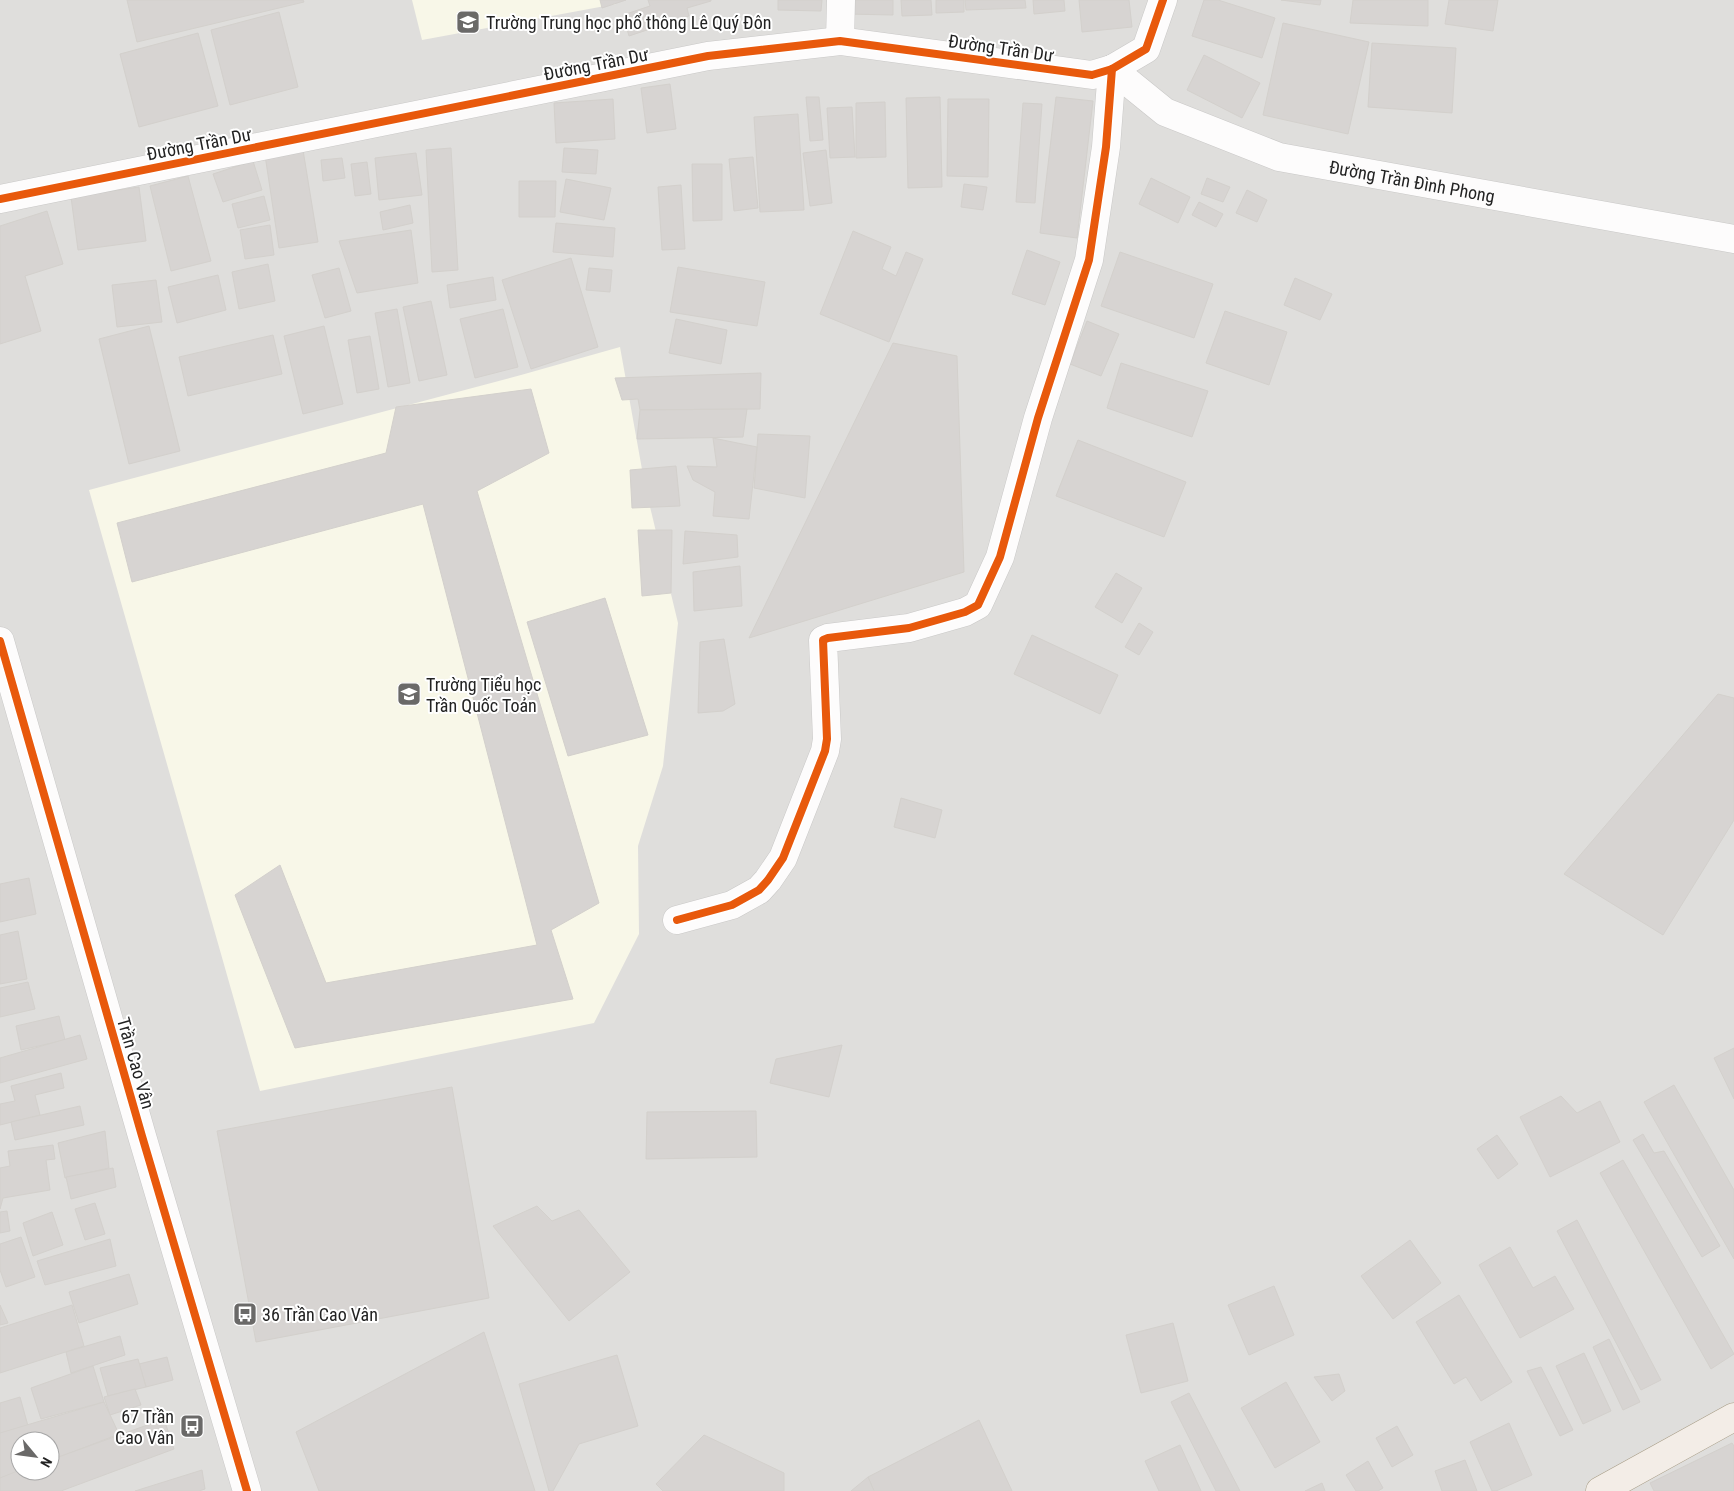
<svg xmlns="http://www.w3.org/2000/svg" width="1734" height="1491" viewBox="0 0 1734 1491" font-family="'Roboto Condensed',sans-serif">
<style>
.residential{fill:#dfdedc;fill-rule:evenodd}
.education{fill:#f8f7e8}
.building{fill:#d7d4d2;stroke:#d3d0cc}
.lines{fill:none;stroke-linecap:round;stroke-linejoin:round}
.minor-casing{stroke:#c9c8c7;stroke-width:29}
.major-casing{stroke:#a79c86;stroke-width:29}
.minor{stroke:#fdfcfc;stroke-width:28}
.major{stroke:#f3ede7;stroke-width:28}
.cycleway-casing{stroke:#fff;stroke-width:11}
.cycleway{stroke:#e8590c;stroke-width:8}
.labels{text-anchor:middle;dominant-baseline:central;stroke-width:4;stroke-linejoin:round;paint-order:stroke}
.poi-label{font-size:18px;fill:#222;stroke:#fff;text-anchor:start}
.street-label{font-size:18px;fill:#222;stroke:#fff}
</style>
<rect width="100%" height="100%" fill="#f0eeeb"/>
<path class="residential" d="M0,0H1734V1491H0ZM20,1441H50V1471H20Z"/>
<g class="education">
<path d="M412,0H616V4L422,40Z"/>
<path d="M620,347L645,486L678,623L663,766L638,846L639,934L594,1023L260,1091L89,490L521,375Z"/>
</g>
<g class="building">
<path d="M127,0H303L304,2L137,42Z"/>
<path d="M600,0H626L602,8Z"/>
<path d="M648,0H711V1L687,8L689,16L629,36L623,15L650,6Z"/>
<path d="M778,0H822L821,11L778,10Z"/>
<path d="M846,0H893V15L846,14Z"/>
<path d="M901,0H931L932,15L902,16Z"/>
<path d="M936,0H964V12L936,13Z"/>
<path d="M965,0H1025L1026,8L966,10Z"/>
<path d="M1033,0H1064L1065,11L1034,14Z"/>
<path d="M1079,0H1129L1132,27L1082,32Z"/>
<path d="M1204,0H1218L1275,18L1262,58L1192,36Z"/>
<path d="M1281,0H1321L1320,5Z"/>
<path d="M1353,0H1428V26L1350,23Z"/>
<path d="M1449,0H1498L1493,31L1445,24Z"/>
<path d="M279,12L298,87L230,105L211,30Z"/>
<path d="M1283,23L1369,42L1348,134L1263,115Z"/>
<path d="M198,33L218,106L139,127L120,54Z"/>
<path d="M1372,43L1456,48L1452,113L1368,107Z"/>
<path d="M1204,55L1260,83L1242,118L1187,90Z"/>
<path d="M670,84L676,129L647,133L641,88Z"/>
<path d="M806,97H819L823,140L810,141Z"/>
<path d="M940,97L942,187L908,188L906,98Z"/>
<path d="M1056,97L1093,101L1077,238L1040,233Z"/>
<path d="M613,99L615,139L556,143L554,103Z"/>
<path d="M948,99H989L988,177L947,176Z"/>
<path d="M885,102L886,157L856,158V103Z"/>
<path d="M1023,103L1042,104L1035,203L1016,202Z"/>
<path d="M852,107L855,157L830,158L827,108Z"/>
<path d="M798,114L804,210L760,212L754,117Z"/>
<path d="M451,148L458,270L432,272L426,150Z"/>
<path d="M564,148L598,150L596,174L562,172Z"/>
<path d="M303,150L318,242L279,248L265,155Z"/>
<path d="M826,150L832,203L810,206L803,153Z"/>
<path d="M416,153L422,195L379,200L375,158Z"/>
<path d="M753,157L758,208L734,211L729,159Z"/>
<path d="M342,158L345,178L323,181L321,160Z"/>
<path d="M253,161L262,190L223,202L213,174Z"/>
<path d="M367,162L371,194L355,196L351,164Z"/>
<path d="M692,164H722V220L693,221Z"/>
<path d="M188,176L211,261L171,271L150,186Z"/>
<path d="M1151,178L1190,197L1178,223L1139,204Z"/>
<path d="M1207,178L1230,187L1223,202L1201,194Z"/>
<path d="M566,179L611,188L604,220L560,212Z"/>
<path d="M519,181H556L555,217H519Z"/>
<path d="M964,184L987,187L983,210L961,207Z"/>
<path d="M681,185L685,249L662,250L658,187Z"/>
<path d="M139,187L146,241L78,250L71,197Z"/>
<path d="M1247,190L1267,200L1257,222L1236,213Z"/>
<path d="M264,196L270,220L238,228L232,204Z"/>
<path d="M1199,202L1223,214L1216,227L1192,215Z"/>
<path d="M410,205L413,223L383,230L380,212Z"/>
<path d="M47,211L63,264L25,276L41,331L0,344V226Z"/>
<path d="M556,223L615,228L613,257L553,252Z"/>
<path d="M270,225L274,255L245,259L240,230Z"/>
<path d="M411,230L418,283L357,293L339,241Z"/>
<path d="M853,231L891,247L882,269L896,276L906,252L923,259L889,342L820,314Z"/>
<path d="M1027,250L1060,262L1045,305L1012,294Z"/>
<path d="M1120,252L1213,284L1194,338L1101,306Z"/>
<path d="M571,258L598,347L531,369L502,280Z"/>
<path d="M268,264L275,301L239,309L232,272Z"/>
<path d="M678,267L765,282L757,326L670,312Z"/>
<path d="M339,268L351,311L325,318L312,275Z"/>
<path d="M589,268L612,270L610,292L586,290Z"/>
<path d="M218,275L226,310L177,323L168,287Z"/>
<path d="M493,277L496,300L450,308L447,285Z"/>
<path d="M1295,278L1332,294L1320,320L1284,305Z"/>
<path d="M156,280L162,322L117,327L112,285Z"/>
<path d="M431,301L447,375L419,381L403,307Z"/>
<path d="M397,309L410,383L388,387L375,313Z"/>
<path d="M503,309L518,367L475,378L460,319Z"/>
<path d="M1225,311L1287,332L1269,385L1206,363Z"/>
<path d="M676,319L727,330L721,364L669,353Z"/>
<path d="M1087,321L1119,334L1101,376L1070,364Z"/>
<path d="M149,326L180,451L129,464L99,339Z"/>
<path d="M324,326L343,404L303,414L284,336Z"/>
<path d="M273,335L282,374L188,396L179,357Z"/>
<path d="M370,336L379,389L357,393L348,340Z"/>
<path d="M893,343L957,356L964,572L749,638Z"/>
<path d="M1121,363L1208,391L1192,437L1107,408Z"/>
<path d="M761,373L760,409L640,410L638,399L622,400L615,378Z"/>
<path d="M531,389L549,453L477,491L599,903L551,930L573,999L295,1048L235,895L280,865L326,983L537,945L423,504L132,582L117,523L386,453L396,407Z"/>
<path d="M747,409L743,437L637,439L640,410Z"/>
<path d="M758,434L810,436L805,498L754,488Z"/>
<path d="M713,438L757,447L749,519L713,516L715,492L693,480L687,466L717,467Z"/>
<path d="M1078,440L1186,482L1164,537L1056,496Z"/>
<path d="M676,466L680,506L632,508L630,470Z"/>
<path d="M638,530H672L671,593L642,596Z"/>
<path d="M685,531L737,535L738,557L683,564Z"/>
<path d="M740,566L742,606L694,611L693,572Z"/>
<path d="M1116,573L1142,588L1122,623L1095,607Z"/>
<path d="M605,598L648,735L568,756L527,622Z"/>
<path d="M1139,623L1153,632L1139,655L1125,647Z"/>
<path d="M1032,635L1118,675L1100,714L1014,674Z"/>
<path d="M724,639L735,704L723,711L698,713L700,642Z"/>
<path d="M1718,694L1734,698V820L1663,935L1564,874Z"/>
<path d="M901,798L942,810L935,838L894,827Z"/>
<path d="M29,878L36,914L0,922V884Z"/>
<path d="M18,931L27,979L0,984V935Z"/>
<path d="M28,982L35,1009L0,1017V988Z"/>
<path d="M59,1016L65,1040L21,1050L16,1026Z"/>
<path d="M80,1035L87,1059L0,1083V1058Z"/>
<path d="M842,1045L829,1097L770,1083L776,1059Z"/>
<path d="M1734,1048V1099L1714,1058Z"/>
<path d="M61,1073L64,1088L35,1095L40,1115L0,1125V1104L15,1101L11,1086Z"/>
<path d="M1674,1085L1734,1190V1259L1644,1102Z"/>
<path d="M452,1087L489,1298L256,1342L217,1131Z"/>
<path d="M1561,1096L1577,1113L1600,1101L1620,1142L1550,1177L1520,1117Z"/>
<path d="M80,1106L84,1125L15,1140L11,1122Z"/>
<path d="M756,1111L757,1157L646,1159L647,1112Z"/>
<path d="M105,1131L109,1168L65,1178L58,1143Z"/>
<path d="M1643,1134L1654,1153L1664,1151L1720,1246L1702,1257L1633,1140Z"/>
<path d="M1497,1135L1518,1164L1498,1179L1477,1149Z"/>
<path d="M53,1145L55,1159L46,1160L50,1190L3,1198L0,1209V1168L10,1166L8,1151Z"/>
<path d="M1623,1160L1734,1354L1711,1369L1600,1173Z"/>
<path d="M113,1168L116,1187L71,1199L66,1177Z"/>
<path d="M95,1203L105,1234L85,1240L75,1209Z"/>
<path d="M537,1206L552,1221L579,1210L630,1272L569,1321L493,1226Z"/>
<path d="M7,1211L10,1231L0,1233V1212Z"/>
<path d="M52,1212L63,1245L33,1256L23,1223Z"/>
<path d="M1577,1220L1661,1380L1641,1390L1557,1231Z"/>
<path d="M21,1237L35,1277L6,1287L0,1270V1244Z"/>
<path d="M110,1239L116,1266L45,1285L37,1261Z"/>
<path d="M1410,1240L1441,1283L1393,1319L1361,1276Z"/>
<path d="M1510,1247L1533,1288L1555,1276L1574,1309L1520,1338L1479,1265Z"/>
<path d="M129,1274L138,1304L79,1323L69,1292Z"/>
<path d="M1274,1286L1294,1335L1249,1355L1228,1305Z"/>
<path d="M1459,1295L1512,1382L1481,1401L1466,1377L1454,1384L1416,1322Z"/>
<path d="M0,1305L8,1323L0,1325Z"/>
<path d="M72,1305L84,1346L0,1373V1328Z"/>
<path d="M1173,1323L1188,1381L1141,1393L1126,1335Z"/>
<path d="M484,1332L535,1491H319L296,1432Z"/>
<path d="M120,1336L125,1355L71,1373L66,1352Z"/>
<path d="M1609,1339L1640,1402L1623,1410L1593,1347Z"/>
<path d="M1584,1353L1611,1411L1583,1424L1556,1366Z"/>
<path d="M617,1355L638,1426L579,1444L553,1491H549L519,1384Z"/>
<path d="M167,1357L173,1380L146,1387L139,1364Z"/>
<path d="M138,1359L146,1387L108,1396L100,1368Z"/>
<path d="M93,1366L104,1402L41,1419L31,1388Z"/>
<path d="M1541,1367L1573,1430L1560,1436L1527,1371Z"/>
<path d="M1339,1374L1345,1391L1332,1401L1314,1377Z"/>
<path d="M1286,1382L1320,1442L1275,1468L1241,1408Z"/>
<path d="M135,1389L141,1405L110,1415L104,1397Z"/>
<path d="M1189,1393L1240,1491H1216L1171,1402Z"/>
<path d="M20,1397L28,1426L0,1434V1403Z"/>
<path d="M104,1402L119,1434L50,1461V1441H20V1471H24L0,1478V1433Z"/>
<path d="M164,1419L174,1449L61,1491H0V1478L20,1470L50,1471V1460Z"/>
<path d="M979,1420L1012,1491H874L868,1477Z"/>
<path d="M1509,1423L1532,1475L1496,1491H1492L1470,1442Z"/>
<path d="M1397,1426L1413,1455L1392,1467L1376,1438Z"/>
<path d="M704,1435L784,1473V1491H663L656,1484Z"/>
<path d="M1732,1443L1734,1446V1491H1654L1650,1483Z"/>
<path d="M1180,1445L1201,1491H1159L1145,1461Z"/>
<path d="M1465,1460L1477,1491H1442L1435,1471Z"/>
<path d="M1368,1461L1383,1488L1378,1491H1356L1346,1475Z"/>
<path d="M202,1470L205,1489L199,1491H135Z"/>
<path d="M868,1477L874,1491H851Z"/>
<path d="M1322,1483L1325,1491H1305Z"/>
</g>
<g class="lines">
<g class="minor-casing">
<g id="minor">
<path d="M840,41L841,0"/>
<path id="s1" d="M1112,69L1165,112L1279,157L1734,239"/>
<path d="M0,199L708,56L840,41L1092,75L1112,69L1146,49L1163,0"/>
<path d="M0,641L142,1136L247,1491"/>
<path d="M677,920L732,905L759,890L768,880L783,858L825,751L827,739L823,640L828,638L909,628L965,612L978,605L1000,557L1038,418L1089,260L1106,147L1112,69"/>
</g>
</g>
<g class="major-casing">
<path id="major" d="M1600,1491L1734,1417"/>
</g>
<use href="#minor" class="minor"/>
<use href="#major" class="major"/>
<g class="cycleway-casing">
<g id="cycleway">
<path d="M0,199L708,56L840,41L1092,75L1112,69L1146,49L1163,0"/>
<path d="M0,641L142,1136L247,1491"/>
<path d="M677,920L732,905L759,890L768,880L783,858L825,751L827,739L823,640L828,638L909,628L965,612L978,605L1000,557L1038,418L1089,260L1106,147L1112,69"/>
</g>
</g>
<use href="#cycleway" class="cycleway"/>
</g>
<defs>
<g id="school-square" transform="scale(1.25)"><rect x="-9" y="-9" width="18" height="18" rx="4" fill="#6a6968" stroke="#fff"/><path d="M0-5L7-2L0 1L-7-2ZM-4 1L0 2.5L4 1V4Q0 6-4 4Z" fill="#fff"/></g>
<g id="bus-square" transform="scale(1.25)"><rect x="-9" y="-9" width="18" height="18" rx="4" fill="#6a6968" stroke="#fff"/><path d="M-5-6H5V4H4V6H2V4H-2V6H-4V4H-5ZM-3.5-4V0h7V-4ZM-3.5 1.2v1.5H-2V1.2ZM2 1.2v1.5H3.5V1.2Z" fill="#fff"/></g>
</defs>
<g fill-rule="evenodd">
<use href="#school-square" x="468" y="22"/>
<use href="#school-square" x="409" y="694"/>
<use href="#bus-square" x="245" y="1314"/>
<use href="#bus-square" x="192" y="1426"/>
</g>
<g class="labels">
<g class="poi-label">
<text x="486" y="22">Trường Trung học phổ thông Lê Quý Đôn</text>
<text x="426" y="684">Trường Tiểu học<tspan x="426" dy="21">Trần Quốc Toản</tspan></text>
<text x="262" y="1314">36 Trần Cao Vân</text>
<text x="174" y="1416" text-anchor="end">67 Trần<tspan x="174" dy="21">Cao Vân</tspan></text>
</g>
<g class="street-label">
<text transform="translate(1001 48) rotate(8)">Đường Trần Dư</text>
<text transform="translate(596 64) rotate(-11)">Đường Trần Dư</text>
<text transform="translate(199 144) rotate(-11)">Đường Trần Dư</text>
<text stroke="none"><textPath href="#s1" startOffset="326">Đường Trần Đình Phong</textPath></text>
<text transform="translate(136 1063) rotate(74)">Trần Cao Vân</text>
</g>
</g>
<g transform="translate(35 1456) rotate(119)"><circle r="24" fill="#ffffff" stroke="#a7a7a7"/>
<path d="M0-4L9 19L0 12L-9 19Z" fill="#6a6968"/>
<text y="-8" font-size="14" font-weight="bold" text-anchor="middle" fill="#222222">N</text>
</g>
</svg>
